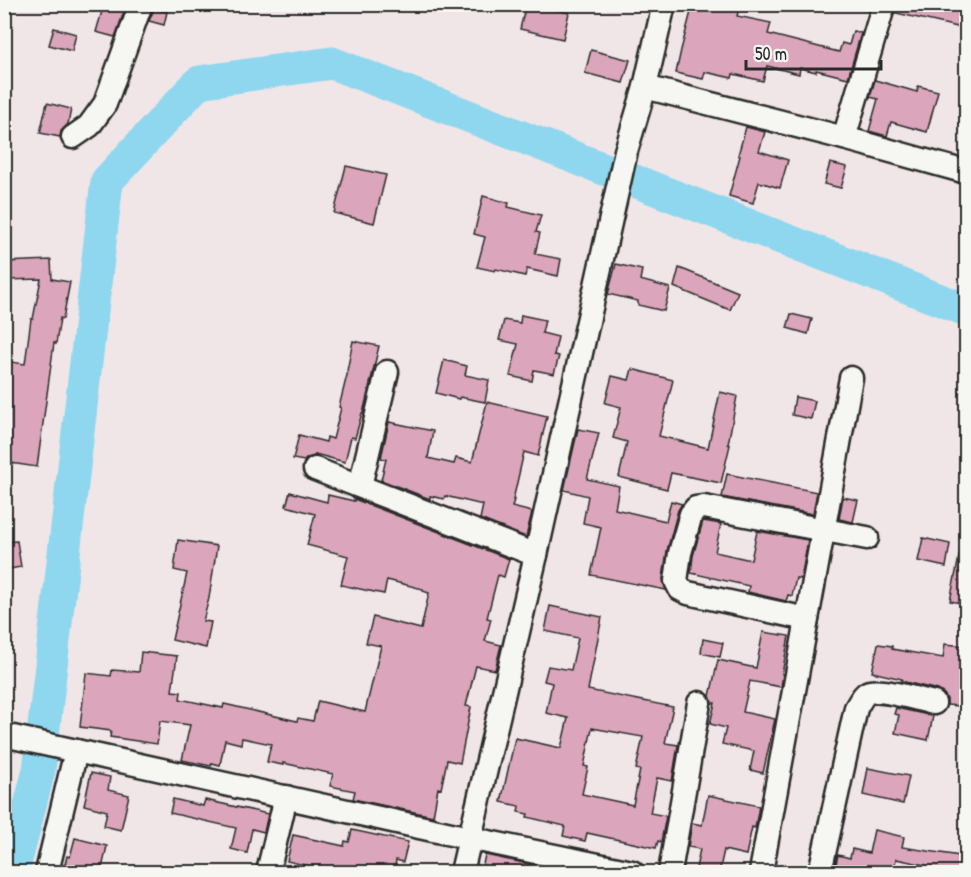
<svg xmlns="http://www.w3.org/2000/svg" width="971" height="877" viewBox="0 0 971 877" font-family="'Patrick Hand',sans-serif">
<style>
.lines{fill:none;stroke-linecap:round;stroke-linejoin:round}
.river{stroke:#8ed7ef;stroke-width:33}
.building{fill:#dba5bb;stroke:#2b2b2b;stroke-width:1.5;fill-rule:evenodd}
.minor-casing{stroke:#2b2b2b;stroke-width:27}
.minor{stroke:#f6f6f2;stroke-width:22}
</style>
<rect width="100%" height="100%" fill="#f1e6e7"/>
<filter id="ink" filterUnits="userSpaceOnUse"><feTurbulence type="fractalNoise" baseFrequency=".0167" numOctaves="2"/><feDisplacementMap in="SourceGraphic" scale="12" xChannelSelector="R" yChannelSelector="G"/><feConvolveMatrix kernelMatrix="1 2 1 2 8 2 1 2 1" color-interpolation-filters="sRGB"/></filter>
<g filter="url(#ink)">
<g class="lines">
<path class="river" d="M13,872L39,770L107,181L199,82L332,63L966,310"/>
</g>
<g class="building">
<path d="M104,4L125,9L115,37L96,32Z"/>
<path d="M526,4H534L569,13L563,39L520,29Z"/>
<path d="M693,4H740L737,16L771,23L768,34L839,52L842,43L849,45L853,31L861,33L848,78L816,70V72L800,68L799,74L767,66L763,81L733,74L732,78L705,72L703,79L676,73L681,50Z"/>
<path d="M897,4H951L966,8V29L896,13Z"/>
<path d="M154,9L167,12L164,25L149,21Z"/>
<path d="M54,28L76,34L72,51L49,45Z"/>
<path d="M591,50L630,60L623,83L585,73Z"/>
<path d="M875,80L917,92L918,86L938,91L927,132L891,122L887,136L869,131L878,99L870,97Z"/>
<path d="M47,103L71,109L68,124L61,131L60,137L40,133Z"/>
<path d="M746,127L765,132L759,151L788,160L780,188L759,182L753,203L729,196L740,156L738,155Z"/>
<path d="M830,163L847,167L841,188L824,184Z"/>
<path d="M346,166L386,175L374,223L334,213Z"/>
<path d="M483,196L509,203L508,207L541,215L536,232L540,233L535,254L561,259L558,276L527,269L525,276L496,269L495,271L477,267L485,237L474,234Z"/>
<path d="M51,260L52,279L70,282L63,319L60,318L56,344L54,343L37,467L4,462V412L9,383H4V361L25,364L31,319H33L41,279L4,280V262Z"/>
<path d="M616,264L642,270L640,280L670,288L664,311L638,305V301L608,294Z"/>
<path d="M679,268L687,271L738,292L730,310L674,287Z"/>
<path d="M791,314L812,319L808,334L787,328Z"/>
<path d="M521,315L545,320L542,333L558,337L554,355L559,356L554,374L534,370L532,381L510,376L518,344L499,340L504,320L520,323Z"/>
<path d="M353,341L379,346L363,413H362L355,438L351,437L345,462L315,454V456L307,458L304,461L293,459L299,435L326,442L327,437L333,439L341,408L339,407L348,371H347Z"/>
<path d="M444,360L467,366L465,375L489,380L485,402L460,397L459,399L436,393Z"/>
<path d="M632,369L673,380L659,436L708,448L720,392L737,396L728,444L730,445L721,483L671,473L667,489L619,477L627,442L613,438L621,407L605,403L612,376L629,380Z"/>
<path d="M795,397L815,401L811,419L792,415Z"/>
<path d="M487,402L547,416L538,456L524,452L513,500H514L512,507L532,512L526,537L480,519L483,505L445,496L444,499L430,496V499L381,480L386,459L381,458L389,422L433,431L428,458L454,464L456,458L472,462Z"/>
<path d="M578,429L599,433L587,479L619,486L615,509L666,521L671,501L682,504L678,510L667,551L663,579L666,590L591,575L601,527L583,523L588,496L564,490Z"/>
<path d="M727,474L817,492L813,514L722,497Z"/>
<path d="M290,492L327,502L328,495L354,501V499L509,559L504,577L498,575L487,618L491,619L485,641L501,645L495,670L476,666L466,706L471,707L460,763L447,760L441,789L438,788L433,816L353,799L355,791L330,786L333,774L283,763V765L267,762L271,744L242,738L241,744L225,740L220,765L212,763L211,766L182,760L190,725L160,721L157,744L110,737L111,731L80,727L86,673L111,676L112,670L139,672L141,652L177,656L172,691L181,692L180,699L223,708L224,704L297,721L298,718L313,721L318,701L365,712L381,646L366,643L373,617L421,629L429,593L423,591V589L387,580L384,594L341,585L348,556L307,545L315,514L286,506Z"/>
<path d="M843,497L858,500L853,522L839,519Z"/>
<path d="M703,521L721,524L715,552L751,560L757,531L808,540L801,579L796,578L792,596L788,595L786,601L748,592L749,586L691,573L693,556Z"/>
<path d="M923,538L950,544L946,567L918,561Z"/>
<path d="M178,540L217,546L209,598L203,621L211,622L206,648L172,640L187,573L174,570Z"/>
<path d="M17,541L21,567L4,570V542Z"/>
<path d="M960,552L966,553V604L950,601Z"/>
<path d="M550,606L602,617L588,690L673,707L665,743L678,745L672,781L657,778L650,813L666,816L661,842L658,841L656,848L587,833L585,841L563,836L565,826L527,817L528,814L518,812L519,806L501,802L515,738L561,748L568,718L546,713L552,683L544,681L548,666L571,670L578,638L545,631ZM592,728L643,737L636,769L640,770L633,805L582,794L588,767L584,766Z"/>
<path d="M763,632L789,636L782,674H783L781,687L750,681L743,712L775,719L763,773L750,770L754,751L722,744L726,728L710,724L715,703H712L710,696L718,660L756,668Z"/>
<path d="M703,639L723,643L720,657L701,653Z"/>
<path d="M878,644L892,646V649L943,658L945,644L966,646V679L962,678L958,706L947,705V699L944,694L938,690L901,681L902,679L872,672Z"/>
<path d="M896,708L933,716L928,740L895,733L899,715L894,714Z"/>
<path d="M868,768L909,776L903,804L863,795Z"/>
<path d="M91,773L110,777L108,790L129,795L121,830L104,826L107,811L84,805Z"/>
<path d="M708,795L759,806L755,828L752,827L746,855L724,850L719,873H695L700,849L688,847L692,823L702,825Z"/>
<path d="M173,799L203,806L205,800L268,814L264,832L252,829L247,853L231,849L236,828L170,813Z"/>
<path d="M352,830L408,842L403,862L396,860L394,873H317L318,868L287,861L293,835L344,846L345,841L349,842Z"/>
<path d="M874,830L904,837L902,847L966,857V873H924L925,865L896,859L893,873H834L838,855L850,858L852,849L869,853Z"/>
<path d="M75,838L107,846L101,873H63L67,856L70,857Z"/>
<path d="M485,855L562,871V873H481Z"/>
</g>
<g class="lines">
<g class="minor-casing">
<g id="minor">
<path d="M645,87L844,138L966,172"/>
<path d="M73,137L89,126L105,104L141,4"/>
<path d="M844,138L884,4"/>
<path d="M315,469L536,555"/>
<path d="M360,486L387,372"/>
<path d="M807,619L688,593L680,589L676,581L680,553L691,514L696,508L704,507L867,538"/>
<path d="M4,735L469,838L632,872"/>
<path d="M47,872L76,751"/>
<path d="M268,872L286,797"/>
<path d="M462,872L536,555L626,151L645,87L664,4"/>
<path d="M670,872L699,703"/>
<path d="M761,872L851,378"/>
<path d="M820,872L856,708C859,703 862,696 867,693C877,687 921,700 934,703"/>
</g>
</g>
<use href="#minor" class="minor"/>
</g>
</g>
<rect width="971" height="877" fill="none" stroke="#f6f6f2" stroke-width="24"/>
<rect x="12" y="12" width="947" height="853" fill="none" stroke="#2b2b2b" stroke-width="2" filter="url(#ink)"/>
<path d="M746 60v9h135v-9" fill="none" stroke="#2b2b2b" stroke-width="3"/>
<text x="755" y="60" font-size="18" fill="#2b2b2b" stroke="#f6f6f2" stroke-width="4.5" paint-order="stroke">50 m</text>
</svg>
